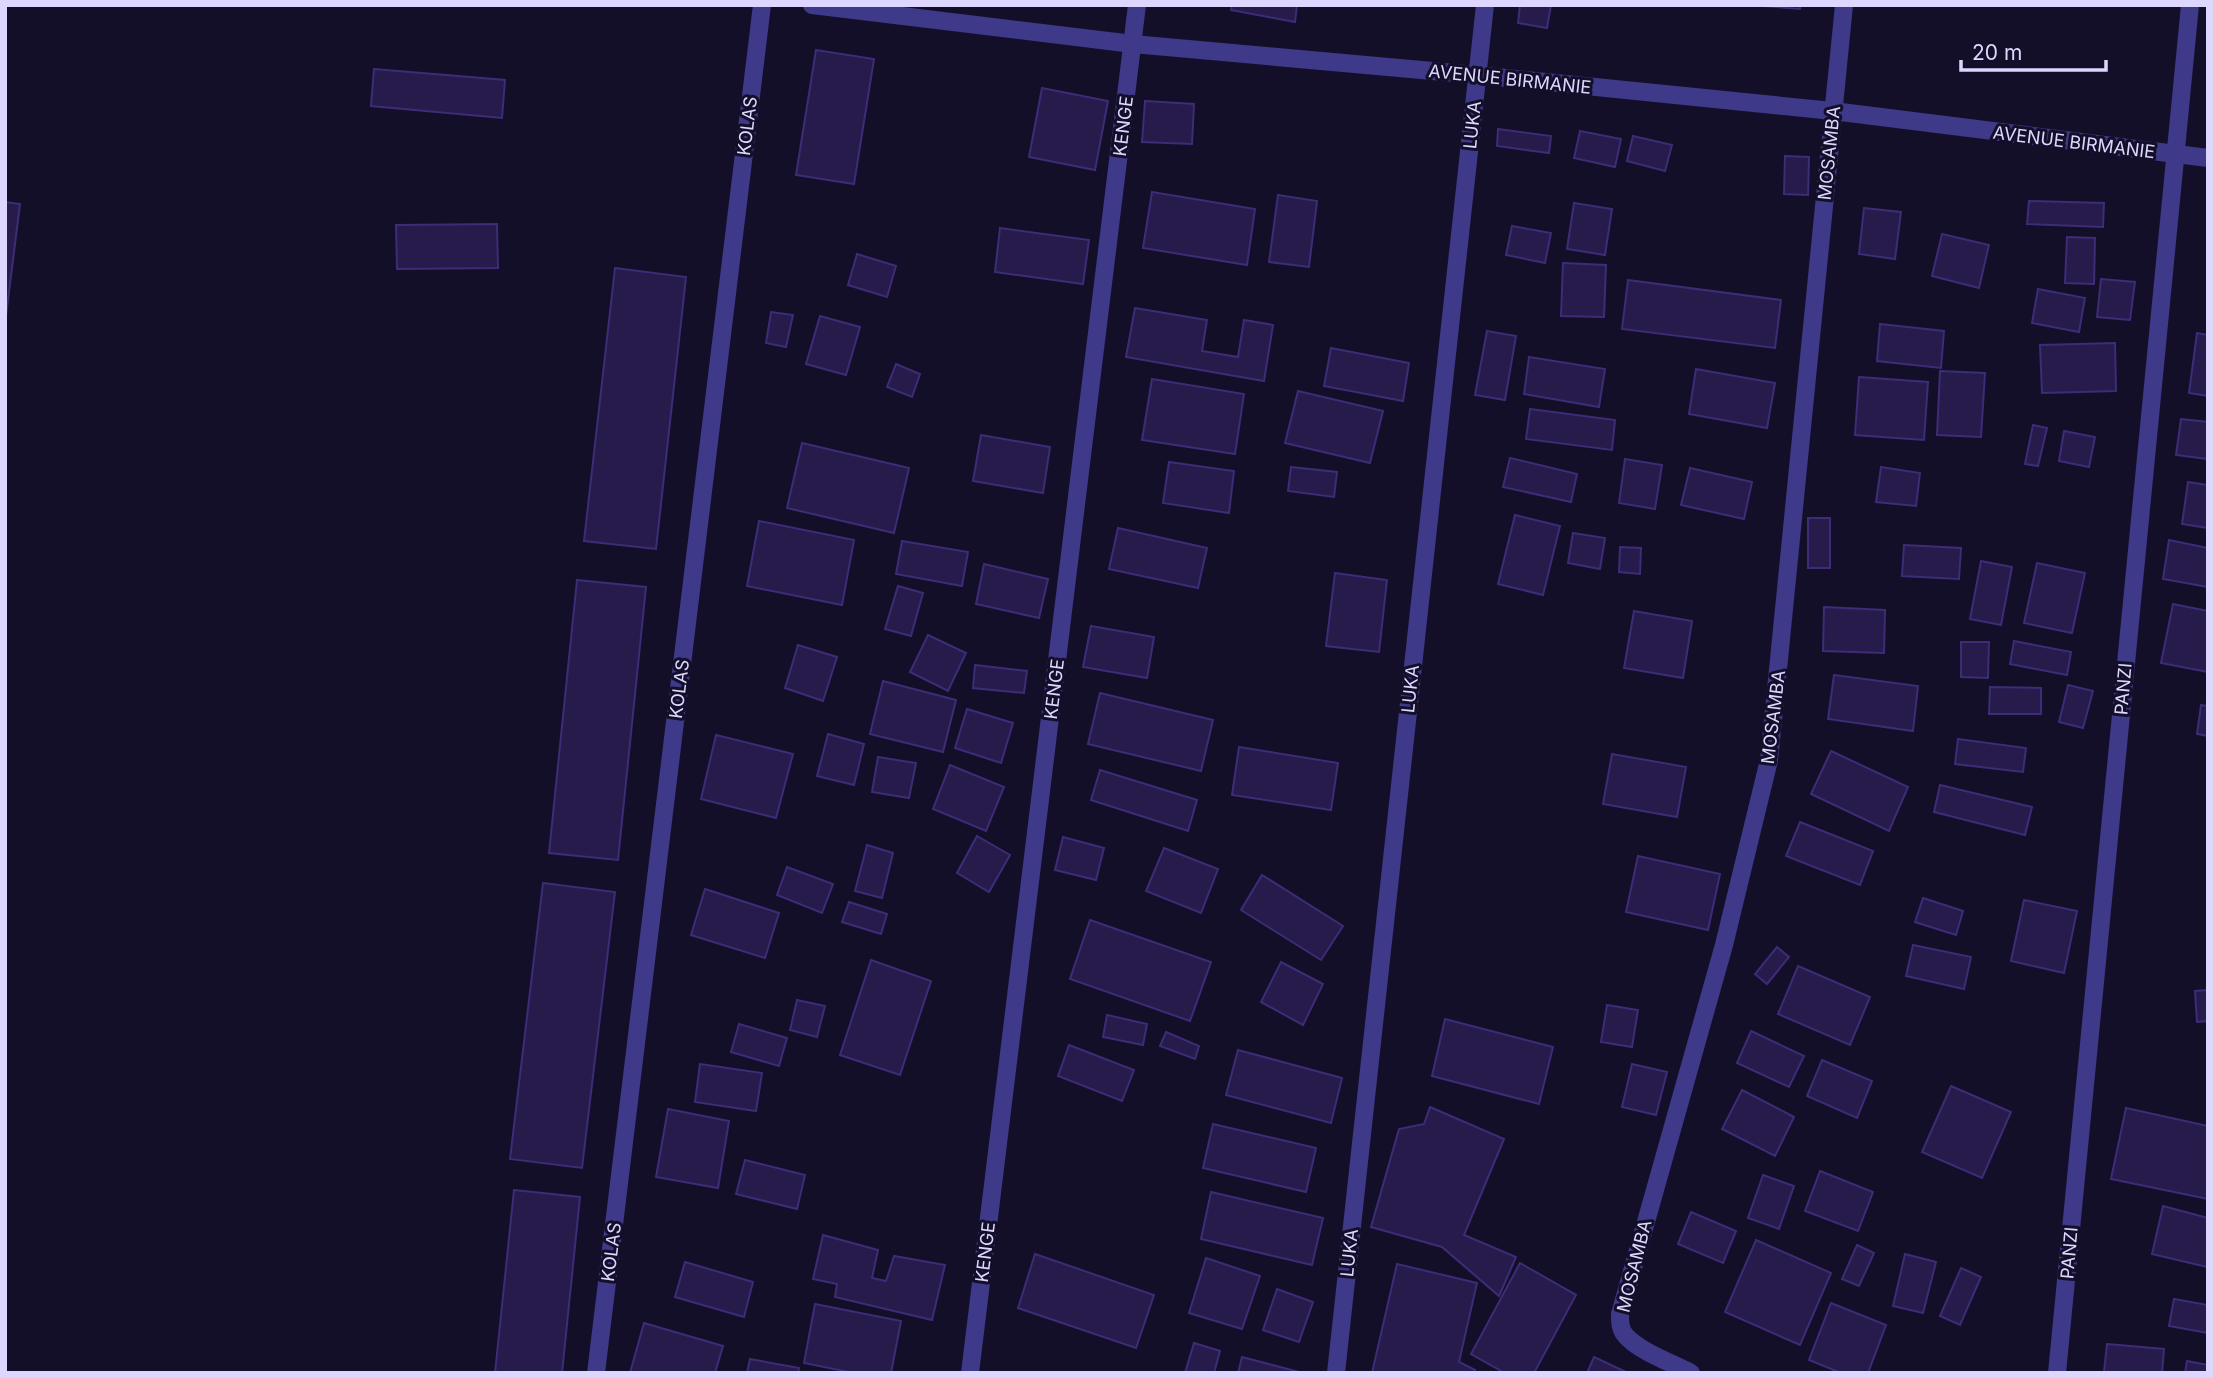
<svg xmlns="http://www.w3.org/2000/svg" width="2213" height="1378" viewBox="0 0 2213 1378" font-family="Inter,sans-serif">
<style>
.building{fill:#261b4a;stroke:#3d2c77;stroke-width:2}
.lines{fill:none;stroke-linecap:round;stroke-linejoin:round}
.minor{stroke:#3e3989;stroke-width:18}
.labels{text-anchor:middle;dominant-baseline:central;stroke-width:6;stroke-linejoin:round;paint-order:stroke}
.street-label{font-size:18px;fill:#ddd7ff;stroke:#140f29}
</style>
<rect width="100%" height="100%" fill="#140f29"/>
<g class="building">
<path d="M1232,5H1297L1295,22L1231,10Z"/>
<path d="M1520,5H1551L1547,28L1518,23Z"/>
<path d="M1751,5H1800V9Z"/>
<path d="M816,50L874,59L854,184L796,175Z"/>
<path d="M374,69L505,80L502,118L371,106Z"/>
<path d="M1042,88L1108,101L1095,170L1029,157Z"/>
<path d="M1145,101L1194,104L1192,144L1142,142Z"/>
<path d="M1498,129L1551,136L1549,153L1497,146Z"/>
<path d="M1580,131L1621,139L1615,167L1574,158Z"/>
<path d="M1633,136L1672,145L1665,171L1627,161Z"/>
<path d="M1785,156L1809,157L1808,195L1784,194Z"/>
<path d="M1152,192L1255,209L1247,265L1143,248Z"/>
<path d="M1278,195L1317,201L1309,267L1269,262Z"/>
<path d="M2029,201L2104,203L2103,227L2027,224Z"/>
<path d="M5,202L20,204L5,324Z"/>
<path d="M1574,203L1612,209L1605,255L1567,249Z"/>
<path d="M1864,208L1901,212L1895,259L1859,254Z"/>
<path d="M497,224L498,268L397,269L396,225Z"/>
<path d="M1512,226L1551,233L1545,263L1506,255Z"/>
<path d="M1000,228L1089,240L1083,284L995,272Z"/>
<path d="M1942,234L1989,245L1979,288L1932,276Z"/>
<path d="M2067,237L2095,238L2094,284L2065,283Z"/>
<path d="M857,254L896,266L887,297L848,285Z"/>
<path d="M1563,263L1606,265L1604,317L1561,316Z"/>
<path d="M615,268L686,277L656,549L584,541Z"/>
<path d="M2101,279L2135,282L2130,320L2097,317Z"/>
<path d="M1628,280L1781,300L1775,348L1622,329Z"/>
<path d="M2038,289L2085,298L2079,332L2032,323Z"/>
<path d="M1135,308L1207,320L1202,351L1238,357L1244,320L1273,325L1264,381L1126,357Z"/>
<path d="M771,312L793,315L786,347L766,343Z"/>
<path d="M820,316L860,327L846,375L806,364Z"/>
<path d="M1880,324L1944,331L1941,368L1877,361Z"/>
<path d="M1487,331L1516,336L1505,400L1475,395Z"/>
<path d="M2197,333L2208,335V396L2189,393Z"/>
<path d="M2115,343L2116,391L2042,393L2040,345Z"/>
<path d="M1331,348L1409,363L1403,401L1324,386Z"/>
<path d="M1529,357L1605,369L1599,407L1524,394Z"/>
<path d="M896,364L920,374L912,397L887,387Z"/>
<path d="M1696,369L1775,383L1767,428L1689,414Z"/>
<path d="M1940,371L1985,373L1981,437L1937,435Z"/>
<path d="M1859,377L1928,382L1924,440L1855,435Z"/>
<path d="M1152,379L1244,394L1235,454L1142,440Z"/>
<path d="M1298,391L1383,411L1370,463L1285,443Z"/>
<path d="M1530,409L1615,420L1612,450L1526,439Z"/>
<path d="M2181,419L2208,422V459L2176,455Z"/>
<path d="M2033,425L2047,428L2038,466L2025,464Z"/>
<path d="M2064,431L2095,437L2089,467L2059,461Z"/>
<path d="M981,435L1050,447L1043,493L973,481Z"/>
<path d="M802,443L909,468L894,533L787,508Z"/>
<path d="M1510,458L1577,474L1571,502L1503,487Z"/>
<path d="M1625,459L1662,465L1655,509L1619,503Z"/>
<path d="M1169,462L1234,471L1229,513L1163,503Z"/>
<path d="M1291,467L1337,472L1334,497L1288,491Z"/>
<path d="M1881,467L1920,473L1916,506L1876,502Z"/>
<path d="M1690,468L1752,482L1744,519L1681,505Z"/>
<path d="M2188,482L2208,485V528L2182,524Z"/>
<path d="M1515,515L1560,526L1543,595L1498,584Z"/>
<rect x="1808" y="518" width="22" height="50"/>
<path d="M759,521L854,540L842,605L747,586Z"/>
<path d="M1118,528L1207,548L1198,588L1109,569Z"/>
<path d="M1573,533L1605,538L1600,569L1568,563Z"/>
<path d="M2169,540L2208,548V587L2163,579Z"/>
<path d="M902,541L968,552L962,586L896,574Z"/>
<path d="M1904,545L1961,548L1959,579L1902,576Z"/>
<path d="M1620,547L1641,548L1640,574L1619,572Z"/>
<path d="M1981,561L2012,567L2001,625L1970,619Z"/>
<path d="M2037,563L2085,573L2072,633L2024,623Z"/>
<path d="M984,564L1048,579L1039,618L976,604Z"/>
<path d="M1335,573L1387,580L1379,652L1326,646Z"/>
<path d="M577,580L646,587L618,860L549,853Z"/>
<path d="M898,586L923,593L911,636L885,629Z"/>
<path d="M2173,604L2208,611V672L2161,663Z"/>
<path d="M1824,607L1885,610L1884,653L1823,651Z"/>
<path d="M1634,611L1692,621L1683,678L1624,668Z"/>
<path d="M1091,626L1154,637L1147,678L1083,667Z"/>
<path d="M928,635L966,653L948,691L910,672Z"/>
<path d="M2014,641L2071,652L2067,675L2010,664Z"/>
<path d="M1961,642H1989L1988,678L1961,677Z"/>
<path d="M798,645L837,657L823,701L785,688Z"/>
<path d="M975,665L1027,671L1024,693L973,688Z"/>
<path d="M1834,675L1918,686L1913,731L1828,719Z"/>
<path d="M883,681L956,700L943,752L870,734Z"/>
<path d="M2068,685L2093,691L2083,728L2059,722Z"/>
<path d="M1990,687L2041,688V714H1989Z"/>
<path d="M1100,693L1213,720L1201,771L1088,744Z"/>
<path d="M2201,705L2208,706V736L2197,734Z"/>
<path d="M967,709L1013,723L1001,763L955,748Z"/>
<path d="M828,734L864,744L854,785L817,776Z"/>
<path d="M716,735L793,754L776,818L701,799Z"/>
<path d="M1958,739L2026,748L2023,772L1955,764Z"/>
<path d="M1239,747L1338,763L1331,810L1232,795Z"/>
<path d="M1831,751L1908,787L1889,831L1811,794Z"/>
<path d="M1612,754L1686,767L1677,817L1603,804Z"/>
<path d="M878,757L916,763L909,798L872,792Z"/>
<path d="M950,765L1004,787L986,831L933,809Z"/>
<path d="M1100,770L1197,800L1188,831L1091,800Z"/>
<path d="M1940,785L2032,807L2025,835L1934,812Z"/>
<path d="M1800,822L1873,851L1860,885L1786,856Z"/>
<path d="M977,836L1010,855L989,892L957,873Z"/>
<path d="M1063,837L1104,848L1096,880L1055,870Z"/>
<path d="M867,845L893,853L882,898L855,891Z"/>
<path d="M1164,848L1218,869L1201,913L1146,891Z"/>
<path d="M1638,856L1720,874L1708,930L1626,912Z"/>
<path d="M787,867L833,884L822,913L777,895Z"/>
<path d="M1262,875L1343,926L1321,960L1241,910Z"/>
<path d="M543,883L615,892L582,1168L510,1159Z"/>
<path d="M705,889L779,913L765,958L691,935Z"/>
<path d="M1923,898L1963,911L1956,935L1915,922Z"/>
<path d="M2024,900L2077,911L2064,973L2011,961Z"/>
<path d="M849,902L887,914L881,934L842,922Z"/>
<path d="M1090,920L1211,962L1190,1021L1070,979Z"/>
<path d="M1913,945L1971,957L1964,989L1906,976Z"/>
<path d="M1777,947L1789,957L1767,984L1755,974Z"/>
<path d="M871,960L931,981L900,1075L840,1055Z"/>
<path d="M1281,962L1323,984L1303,1025L1261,1002Z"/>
<path d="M1798,966L1870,997L1850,1045L1778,1014Z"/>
<path d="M2208,990V1021L2197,1022L2195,991Z"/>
<path d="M797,1000L825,1006L817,1037L790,1030Z"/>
<path d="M1607,1005L1638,1010L1632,1047L1601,1042Z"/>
<path d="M1107,1015L1147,1024L1143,1045L1103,1037Z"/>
<path d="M1445,1019L1553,1047L1539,1104L1432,1076Z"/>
<path d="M739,1024L787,1038L779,1066L731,1052Z"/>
<path d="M1751,1031L1804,1056L1789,1087L1737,1063Z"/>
<path d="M1166,1032L1199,1046L1195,1059L1160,1046Z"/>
<path d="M1069,1045L1134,1070L1122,1101L1058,1076Z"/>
<path d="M1238,1050L1342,1078L1331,1123L1226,1095Z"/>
<path d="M1822,1060L1872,1081L1857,1118L1807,1096Z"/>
<path d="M700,1064L762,1073L756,1111L695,1102Z"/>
<path d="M1632,1064L1667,1072L1656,1115L1622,1107Z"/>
<path d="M1951,1086L2011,1112L1982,1178L1922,1152Z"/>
<path d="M1742,1090L1794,1117L1775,1156L1722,1129Z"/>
<path d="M1430,1107L1504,1139L1464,1235L1516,1257L1499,1296L1442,1247L1371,1227L1399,1129L1424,1124Z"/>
<path d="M2126,1108L2208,1126V1199L2111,1179Z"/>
<path d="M668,1109L729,1121L718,1188L656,1177Z"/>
<path d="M1213,1124L1316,1148L1306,1192L1203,1168Z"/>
<path d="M745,1160L805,1175L797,1209L736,1194Z"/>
<path d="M1820,1171L1873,1192L1858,1231L1805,1211Z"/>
<path d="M1763,1175L1794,1186L1779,1229L1748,1218Z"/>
<path d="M514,1190L580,1197L562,1373H495Z"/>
<path d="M1211,1192L1323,1218L1312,1265L1201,1239Z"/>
<path d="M2163,1206L2208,1218L2207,1267L2152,1254Z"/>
<path d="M1691,1212L1736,1231L1723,1263L1678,1244Z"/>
<path d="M823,1235L878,1250L872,1278L886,1281L894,1256L945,1265L932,1320L835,1297L837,1284L813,1279Z"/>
<path d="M1756,1240L1831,1273L1800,1345L1725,1312Z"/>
<path d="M1857,1245L1874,1253L1859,1286L1842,1279Z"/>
<path d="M1035,1254L1154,1295L1136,1348L1018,1308Z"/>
<path d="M1905,1254L1936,1262L1923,1313L1893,1306Z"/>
<path d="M1206,1258L1260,1276L1242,1329L1189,1313Z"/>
<path d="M685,1262L753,1282L744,1317L675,1297Z"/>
<path d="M1520,1263L1576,1295L1534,1373H1505L1471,1354Z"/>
<path d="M1397,1264L1477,1283L1459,1362L1475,1370L1473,1373H1372Z"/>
<path d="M1961,1268L1981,1277L1960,1325L1940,1316Z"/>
<path d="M1277,1289L1313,1302L1299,1342L1263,1330Z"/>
<path d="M2174,1299L2208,1305V1333L2169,1326Z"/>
<path d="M1831,1303L1886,1325L1868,1373H1841L1809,1360Z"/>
<path d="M815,1304L901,1321L891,1373H854L804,1363Z"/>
<path d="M644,1323L723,1346L715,1373H630Z"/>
<path d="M1194,1343L1220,1351L1214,1373H1185Z"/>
<path d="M2107,1344L2164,1349L2162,1373L2104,1372Z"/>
<path d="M1242,1357L1303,1373H1238Z"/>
<path d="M1594,1357L1628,1373H1587Z"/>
<path d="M750,1359L799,1368L798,1373H747Z"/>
<path d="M2187,1361L2208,1365V1373H2185Z"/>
</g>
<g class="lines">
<g class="minor">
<path d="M812,5L1133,44L1477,75L1833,111L2208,158"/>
<path d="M596,1373L762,5"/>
<path d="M970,1373L1137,5"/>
<path d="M1336,1373L1485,5"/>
<path d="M1691,1373C1672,1363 1639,1351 1626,1336C1620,1330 1620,1322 1620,1314L1724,945L1769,760L1844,5"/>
<path d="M2057,1373L2190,5"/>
</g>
</g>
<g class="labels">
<g class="street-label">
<text transform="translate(1510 79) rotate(6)">AVENUE BIRMANIE</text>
<text transform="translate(1472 125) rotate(-84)">LUKA</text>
<text transform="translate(747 126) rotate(-83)">KOLAS</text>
<text transform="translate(1123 126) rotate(-83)">KENGE</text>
<text transform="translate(2074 142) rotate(7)">AVENUE BIRMANIE</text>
<text transform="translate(1829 153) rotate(-84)">MOSAMBA</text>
<text transform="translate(679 689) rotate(-83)">KOLAS</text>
<text transform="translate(1054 689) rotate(-83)">KENGE</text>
<text transform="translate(1410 689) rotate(-84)">LUKA</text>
<text transform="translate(2123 689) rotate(-85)">PANZI</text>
<text transform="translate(1773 717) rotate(-83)">MOSAMBA</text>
<text transform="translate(611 1252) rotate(-83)">KOLAS</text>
<text transform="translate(985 1252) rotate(-83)">KENGE</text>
<text transform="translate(1349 1253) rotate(-84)">LUKA</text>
<text transform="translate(2069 1253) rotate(-85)">PANZI</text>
<text transform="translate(1634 1266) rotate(-76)">MOSAMBA</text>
</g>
</g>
<rect width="2213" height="1378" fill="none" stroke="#ddd7ff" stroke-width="14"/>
<path d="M1961 60v10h145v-10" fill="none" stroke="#ddd7ff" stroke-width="3.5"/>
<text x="1972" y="60" font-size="21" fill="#ddd7ff" stroke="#140f29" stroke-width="5" paint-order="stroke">20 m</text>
</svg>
